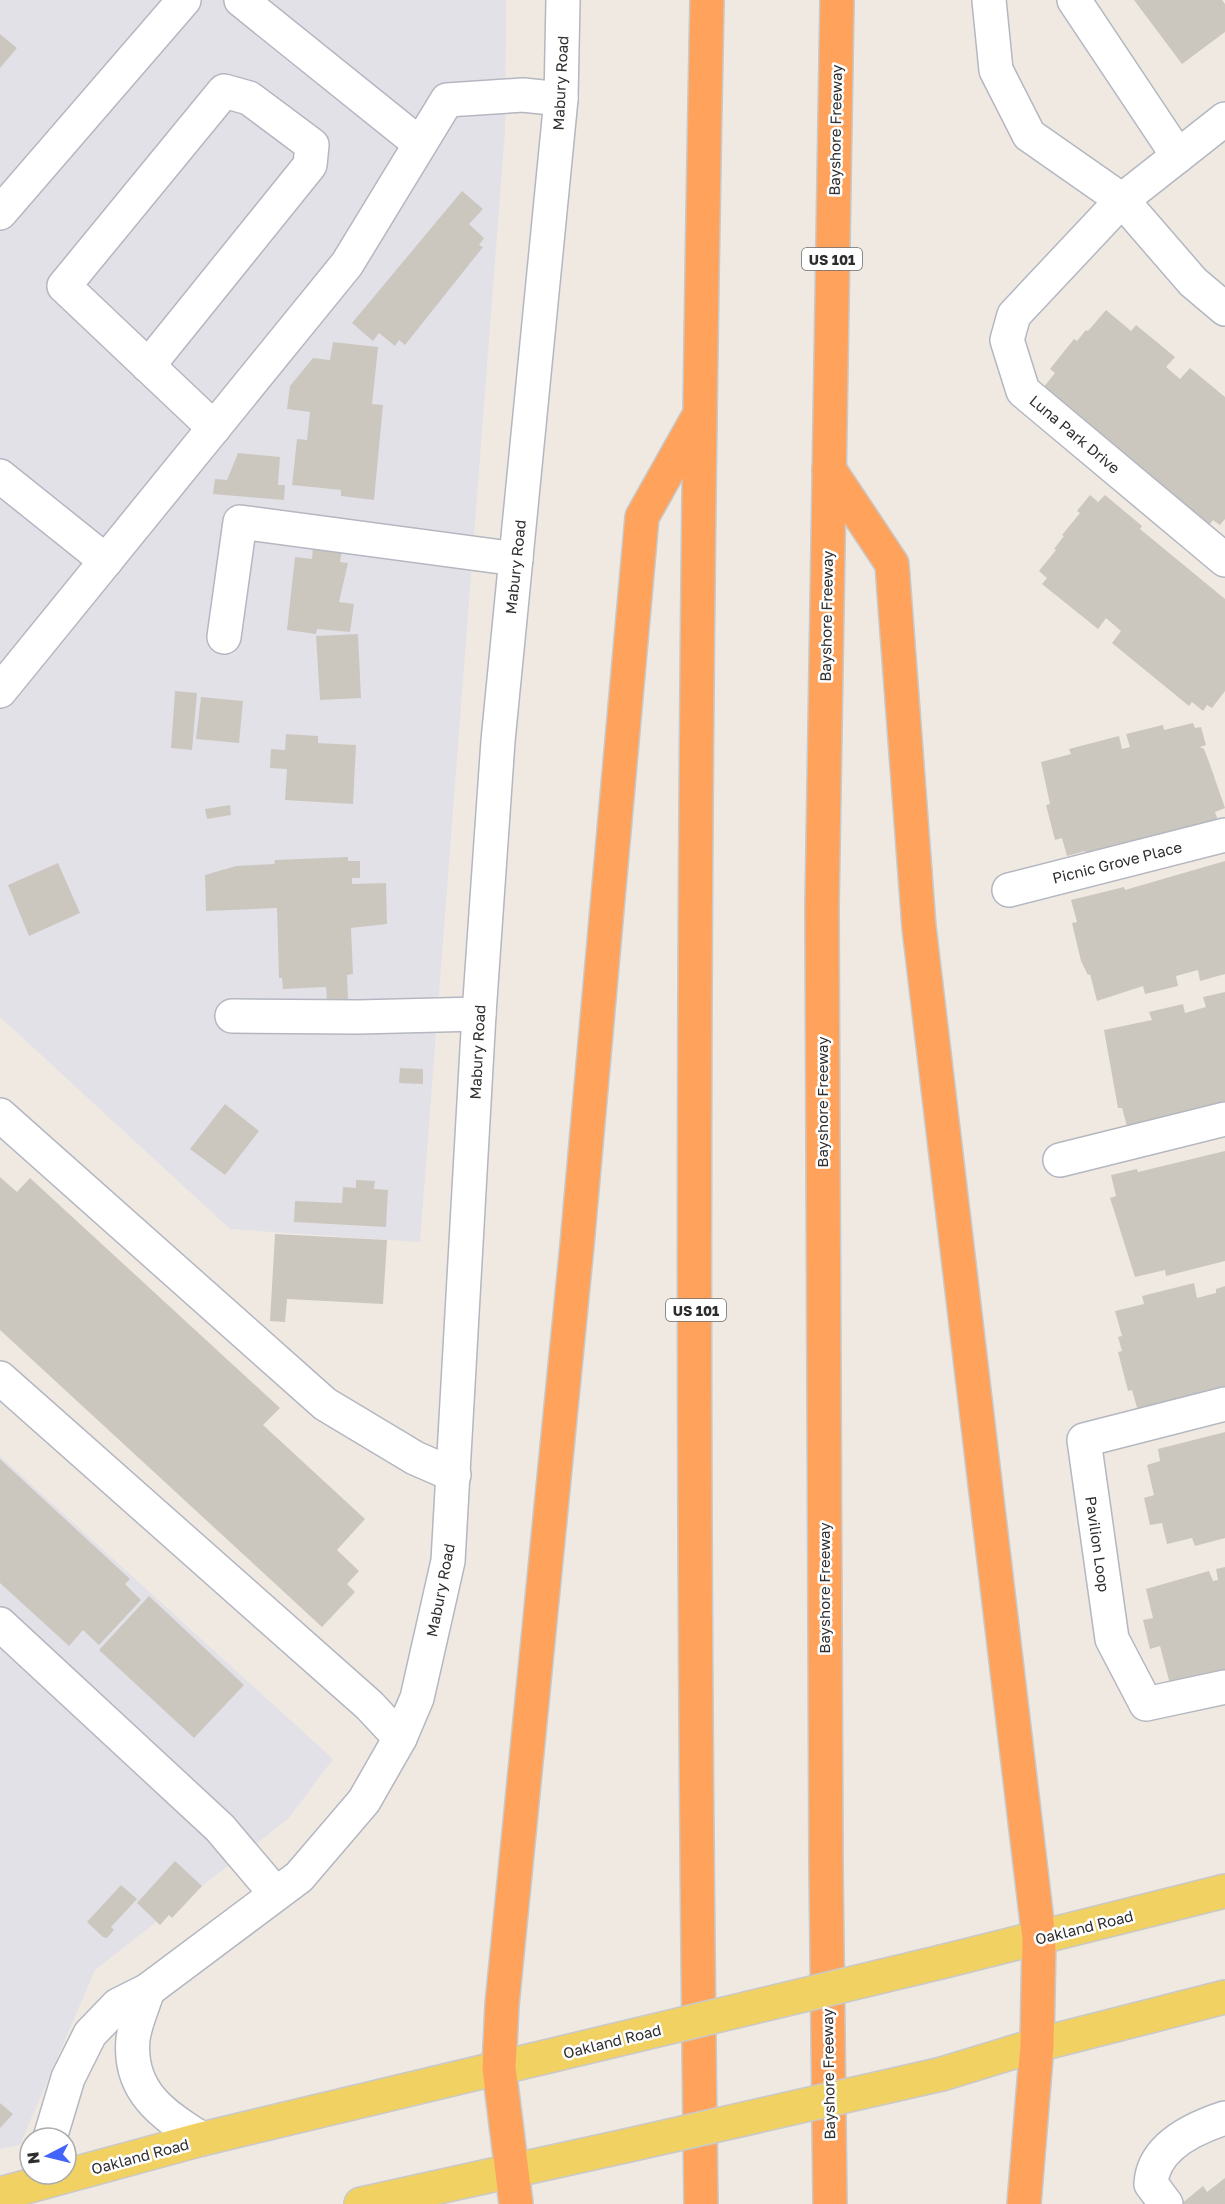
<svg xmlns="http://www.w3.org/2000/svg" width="1225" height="2204" viewBox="0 0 1225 2204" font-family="'Golos Text',sans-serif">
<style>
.industrial{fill:#e3e1e8}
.building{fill:#cbc7bf}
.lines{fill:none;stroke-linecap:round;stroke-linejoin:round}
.minor-casing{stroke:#b4b7c1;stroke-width:36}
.major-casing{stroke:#c9c9c9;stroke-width:36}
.highway-casing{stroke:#c9c9c9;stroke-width:36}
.minor{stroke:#fff;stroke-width:33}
.major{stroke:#f2d163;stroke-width:33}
.highway{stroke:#ffa35c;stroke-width:33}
.major-bridge-casing{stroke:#c9c9c9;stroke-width:36;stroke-linecap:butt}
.major-bridge{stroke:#f2d163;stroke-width:33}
.labels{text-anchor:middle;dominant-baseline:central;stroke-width:5;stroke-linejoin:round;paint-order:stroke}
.shield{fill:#fff;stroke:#6d6d6d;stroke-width:1.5}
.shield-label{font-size:14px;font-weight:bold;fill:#2e2e2e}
.street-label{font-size:15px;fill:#2e2e2e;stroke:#fff}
</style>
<rect width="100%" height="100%" fill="#efe9e1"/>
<g class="industrial">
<path d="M0,0H506L505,131L420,1242L230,1229L0,1017Z"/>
<path d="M0,1456L333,1759L289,1818L95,1970L20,2145L0,2149Z"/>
</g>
<g class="building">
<path d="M1134,0H1222L1225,4V32L1182,64Z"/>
<path d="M0,34L17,48L0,68Z"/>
<path d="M462,191L483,209L469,224L484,238L479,245L483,247L405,345L399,340L395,346L379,333L373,341L352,323Z"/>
<path d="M1106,310L1131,331L1136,325L1175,357L1166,367L1180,379L1190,368L1225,397V519L1220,525L1213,520L1206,529L1043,388L1055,373L1050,369L1074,339L1077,341L1086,330L1088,331Z"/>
<path d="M333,342L378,347L372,404L383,405L374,500L341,496V490L292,485L297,439L307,440L310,412L287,409L290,386L313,358L330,360Z"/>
<path d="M238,453L280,457L278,485H285L284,500L213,494L215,479L227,480Z"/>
<path d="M1090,495L1098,502L1105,495L1142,526L1140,529L1225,599V691L1212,708L1207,705L1203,711L1192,702L1189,706L1112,643L1121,631L1106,618L1098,629L1042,584L1047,578L1039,571L1056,550L1054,549L1064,536L1062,535L1080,513L1077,511Z"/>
<path d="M313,547L342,550L340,562L348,563L339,602L354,604L350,632L317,629L316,634L287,630L295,557L312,559Z"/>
<path d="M358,634L361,698L320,700L316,636Z"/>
<path d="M175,691L197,693L192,750L171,748Z"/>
<path d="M201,697L243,701L239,743L196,739Z"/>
<path d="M1193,723L1195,728L1201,727L1206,745L1200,747L1204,749L1209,762L1225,808L1215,812L1219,823L1086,855L1085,851L1067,856L1062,838L1055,840L1046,805L1050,804L1041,762L1071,754L1069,749L1119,736L1122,749L1130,747L1126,734L1163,725L1164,730Z"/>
<path d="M286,734L318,736V743L356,745L353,804L285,800L287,769L270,768L271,749L285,750Z"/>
<path d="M230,805L231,815L207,819L205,809Z"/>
<path d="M348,857V861H360V878H352V884L386,883L387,924L351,928L353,974L347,975L348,1000L327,1001L326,987L283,989L282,978H279L277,908L206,911L205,875L236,866L274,864L275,860Z"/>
<path d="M1225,861V974L1200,981L1198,970L1176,976L1178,986L1145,994L1143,986L1097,1001L1090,974L1088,975L1081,961L1072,923L1077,922L1071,900L1124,887L1125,890Z"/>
<path d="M58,863L80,913L29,936L8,885Z"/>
<path d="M1225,992V1101L1179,1113L1180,1117L1128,1130L1122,1108H1118L1104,1030L1152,1020L1149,1012L1183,1004L1185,1013L1206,1007L1203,997Z"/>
<path d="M400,1068L423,1069V1084L399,1083Z"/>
<path d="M225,1104L259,1131L225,1175L190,1149Z"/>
<path d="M1225,1151V1261L1166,1276L1165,1270L1135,1277L1110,1198L1116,1196L1111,1175L1137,1169L1138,1172Z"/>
<path d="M0,1177L17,1192L30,1178L280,1408L263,1425L365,1519L337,1550L359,1571L347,1584L355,1592L322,1627L0,1330Z"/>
<path d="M356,1180L375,1181L374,1189L388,1190L386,1227L294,1222L295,1201L342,1203L343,1187L356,1188Z"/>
<path d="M275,1234L387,1240L383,1304L287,1299L285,1322L270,1321Z"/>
<path d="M1194,1283L1197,1298L1216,1293V1289L1225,1286V1389L1138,1411L1132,1390L1128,1391L1118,1352L1122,1351L1118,1337L1122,1336L1115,1311L1144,1304L1142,1296Z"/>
<path d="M1225,1432V1538L1195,1546L1192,1538L1167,1544L1162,1523L1150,1525L1144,1498L1154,1495L1147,1465L1160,1461L1158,1449Z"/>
<path d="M0,1459L130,1579L125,1584L141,1600L99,1645L83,1630L69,1646L0,1583Z"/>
<path d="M1225,1567V1675L1171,1688L1160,1646L1150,1649L1143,1620L1153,1618L1146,1589L1209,1571L1213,1581L1218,1580L1216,1569Z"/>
<path d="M149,1596L244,1685L194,1738L99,1650Z"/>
<path d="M175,1861L202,1886L172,1918L169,1915L160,1925L137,1903Z"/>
<path d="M121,1885L137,1899L111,1927L114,1930L107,1938L103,1937L87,1922Z"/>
<path d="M0,2103L13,2114L0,2128Z"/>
<path d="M1225,2178V2204H1181L1203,2186L1207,2192Z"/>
</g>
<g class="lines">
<g class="minor-casing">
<g id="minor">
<path d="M241,0L420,144"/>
<path d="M989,0L996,70L1029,135L1122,200L1193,282L1225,309"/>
<path d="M1074,0L1178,156"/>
<path d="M1225,119L1122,200L1014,315L1007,340L1023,391L1225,560"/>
<path d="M0,213L184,0"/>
<path d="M148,366L310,165L312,145L249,98L224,91L64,286L214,428"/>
<path d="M0,476L106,561"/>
<path d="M224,637L240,522L516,559"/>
<path d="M0,691L347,264L447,100L523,95L561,99"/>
<path d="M1009,890L1225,835"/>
<path d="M232,1016L358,1017L479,1014"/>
<path d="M0,1115L325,1404L415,1458L454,1475"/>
<path d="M1060,1160L1225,1119"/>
<path d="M0,1378L369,1705L400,1738"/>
<path d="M1225,1404L1084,1440L1112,1639L1146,1704L1225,1687"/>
<path d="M0,1624L220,1828L276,1894"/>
<path d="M148,1990C143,2006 135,2023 133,2039C128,2091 163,2115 202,2139"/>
<path d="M50,2138L68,2078L90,2034L118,2005L148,1990L299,1877L364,1801L400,1738L417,1698L448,1561L479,1014L498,741L561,99L563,0"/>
<path d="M1166,2204L1151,2184C1153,2147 1194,2128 1225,2118"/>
</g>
</g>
<g class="major-casing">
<g id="major">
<path d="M941,1962L1225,1891"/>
<path d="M942,2074L1037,2045L1225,1997"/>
<path d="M0,2194L202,2139L545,2057"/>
<path d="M361,2204L625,2146"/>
</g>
</g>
<g class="highway-casing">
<g id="highway">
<path d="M829,469L892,564L919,927L1039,1939L1037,2045L1024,2204"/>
<path d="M516,2204L499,2068L502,2005L577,1245L642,517L697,419"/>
<path d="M701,2204C691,1469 692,734 707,0"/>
<path d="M830,2204L826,1865L822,909L837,0"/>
</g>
</g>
<use href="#minor" class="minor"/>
<use href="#major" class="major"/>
<use href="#highway" class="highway"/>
<g class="major-bridge-casing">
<g id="major-bridge">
<path d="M545,2057L941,1962"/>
<path d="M625,2146L942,2074"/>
</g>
</g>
<use href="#major-bridge" class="major-bridge"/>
</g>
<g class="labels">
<g class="shield">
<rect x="802" y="248" width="60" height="22" rx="4.5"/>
<rect x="666" y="1299" width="60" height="22" rx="4.5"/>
</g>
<g class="shield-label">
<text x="832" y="259">US 101</text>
<text x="696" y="1310">US 101</text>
</g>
<g class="street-label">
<text transform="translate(560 83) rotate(-87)">Mabury Road</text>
<text transform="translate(835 130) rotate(-89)">Bayshore Freeway</text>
<text transform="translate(1075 434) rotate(40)">Luna Park Drive</text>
<text transform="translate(515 567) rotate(-84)">Mabury Road</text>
<text transform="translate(826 616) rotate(-89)">Bayshore Freeway</text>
<text transform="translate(1117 862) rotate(-14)">Picnic Grove Place</text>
<text transform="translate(477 1052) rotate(-87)">Mabury Road</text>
<text transform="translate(822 1102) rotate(-90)">Bayshore Freeway</text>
<text transform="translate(1098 1544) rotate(82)">Pavilion Loop</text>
<text transform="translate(824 1588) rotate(-90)">Bayshore Freeway</text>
<text transform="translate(440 1590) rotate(-79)">Mabury Road</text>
<text transform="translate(1084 1927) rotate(-14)">Oakland Road</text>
<text transform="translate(612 2041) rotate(-14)">Oakland Road</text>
<text transform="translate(828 2074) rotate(-91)">Bayshore Freeway</text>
<text transform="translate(140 2156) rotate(-15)">Oakland Road</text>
</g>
</g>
<g transform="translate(48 2156) rotate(263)"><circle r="28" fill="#ffffff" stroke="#ababab" stroke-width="1.5"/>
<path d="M0-4.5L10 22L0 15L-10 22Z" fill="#4264fb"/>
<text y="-9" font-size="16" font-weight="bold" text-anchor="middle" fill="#2e2e2e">N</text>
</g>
</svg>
